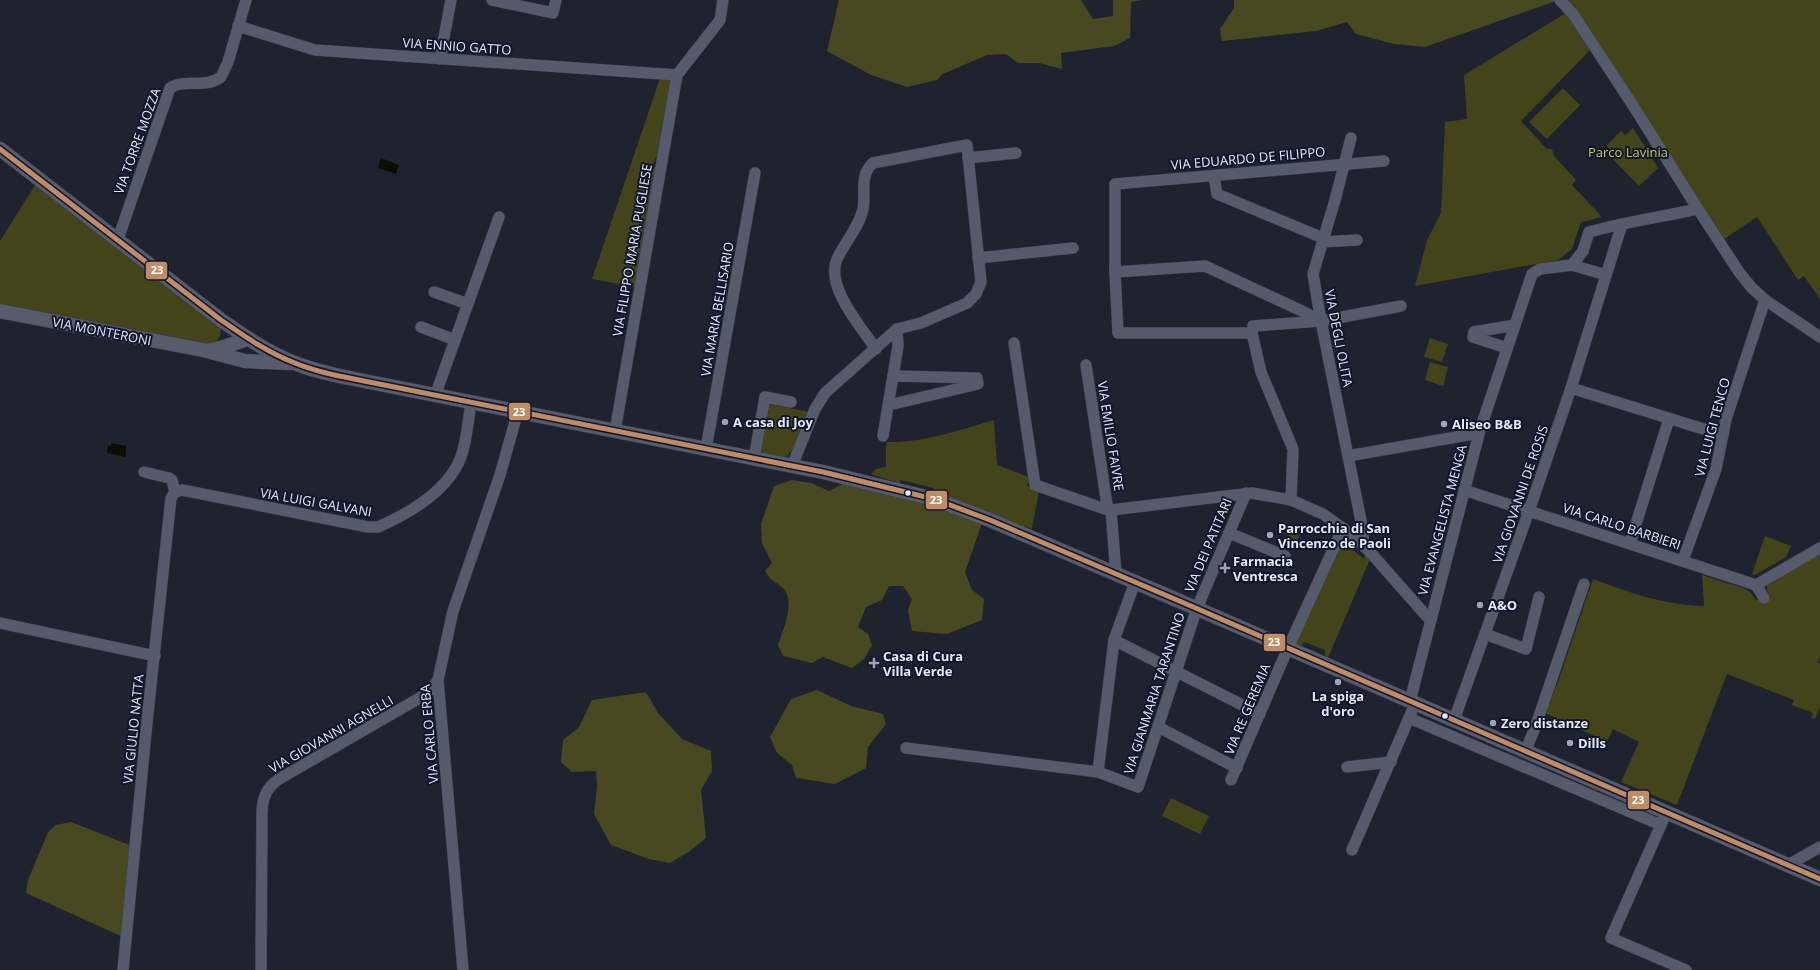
<svg xmlns="http://www.w3.org/2000/svg" width="1820" height="970" viewBox="0 0 1820 970" font-family="'Open Sans',sans-serif">
<style>
.green{fill:#434419}
.forest{fill:#484920}
.water{fill:#0e0d04}
.lines{fill:none;stroke-linecap:round;stroke-linejoin:round}
.minor-casing{stroke:#3c404b;stroke-width:12}
.major-casing{stroke:#3c404b;stroke-width:15}
.minor{stroke:#565b6c;stroke-width:11}
.major{stroke:#565c6c;stroke-width:14}
.bus-1-casing{stroke:#10162c;stroke-width:8}
.bus-1{stroke:#c18c65;stroke-width:5}
.poi-dot{fill:#a0a4b3;stroke:#10162c;stroke-width:1.5}
.bus-dot{fill:#e5eafa;stroke:#10162c;stroke-width:1.5}
.labels{text-anchor:middle;dominant-baseline:central;stroke-width:4;stroke-linejoin:round;paint-order:stroke}
.street-label{font-size:13px;fill:#e5eafa;stroke:#10162c}
.park-label{font-size:13px;fill:#c8c94b;stroke:#10162c}
.poi-label{font-size:13px;font-weight:bold;fill:#e5eafa;stroke:#10162c;text-anchor:start}
.line-badge{stroke:#10162c;stroke-width:1.5}
.badge-label{font-size:11px;text-anchor:middle;font-weight:bold;fill:#fff}
</style>
<rect width="100%" height="100%" fill="#1f2330"/>
<g class="green">
<path d="M1566,0H1820V299L1804,276L1798,280L1757,217L1724,239Z"/>
<path d="M1566,13L1586,42L1590,50L1521,121L1546,148L1552,149L1554,156L1576,180L1572,185L1602,217L1581,222L1572,249L1558,260L1415,286L1427,240L1441,213L1445,122L1467,119L1464,75Z"/>
<path d="M660,78L672,80L659,151L653,164L655,176L635,287L592,279Z"/>
<path d="M1563,88L1580,105L1547,139L1529,122Z"/>
<path d="M1633,128L1658,168L1639,186L1608,154L1607,145L1621,131L1625,135Z"/>
<path d="M37,182L221,328C221,337 218,343 208,345L0,305V241Z"/>
<path d="M1430,338L1448,344L1442,362L1424,357Z"/>
<path d="M1430,362L1448,367L1443,386L1425,380Z"/>
<path d="M770,404L809,412L794,448L785,458L761,452Z"/>
<path d="M994,420L997,465L1029,477L1027,486L1039,491L1032,529L933,493V488L901,480L899,483L871,474L876,469L886,467V442C924,443 959,430 994,420Z"/>
<path d="M1292,525L1302,529L1293,550L1283,546Z"/>
<path d="M1765,536L1791,546L1786,557L1755,575L1752,574Z"/>
<path d="M1345,537V544L1364,559L1365,554L1370,559L1328,658L1325,657V650L1304,642L1301,647L1297,645L1296,642Z"/>
<path d="M1820,554V657L1818,662L1820,664V707L1815,719L1811,718L1813,713L1792,705L1794,700L1727,674L1677,805L1621,782L1639,742L1613,729L1607,742L1545,713L1558,682L1593,579C1631,593 1664,605 1704,606L1702,575L1746,589L1750,592L1756,600L1771,598L1767,591V585Z"/>
<path d="M1171,798L1209,816L1200,834L1162,816Z"/>
</g>
<g class="forest">
<path d="M839,0H1081L1093,19L1113,16V0H1142L1131,2L1130,38L1114,46L1061,53L1062,69L1039,63H1018L1006,54L987,55L943,74L937,80L907,87L871,75L827,51Z"/>
<path d="M1234,0H1555L1556,1L1425,47L1394,44L1356,34L1347,22L1316,31L1222,41L1220,29L1234,8Z"/>
<path d="M792,480L811,483L829,491L845,483L913,499L982,523L965,572L972,590L984,599L982,620L947,634L912,631L908,610L912,599L903,586H889L882,600L866,607L858,627L868,634L872,645L864,659L852,668L823,657L812,663L783,656L778,645C783,630 796,601 783,588C776,582 769,580 765,571L772,563L762,543L761,524L774,486Z"/>
<path d="M817,690L851,706L883,714L886,724L868,747L866,768L835,784L796,778L792,765L777,753L770,737L791,699Z"/>
<path d="M646,692L658,713L682,739L711,751L712,771L701,790L706,838L690,851L670,863L649,859L611,845L594,814L597,787L596,771L572,772L561,762L563,740L579,727L592,700Z"/>
<path d="M71,822L132,846L123,937L26,893L28,880L48,832L56,825Z"/>
</g>
<g class="water">
<path d="M381,158L399,165L396,174L378,168Z"/>
<path d="M111,443L126,446V457L107,453L108,445L111,446Z"/>
</g>
<g class="lines">
<g class="minor-casing">
<g id="minor">
<path d="M492,0L553,13L556,0"/>
<path d="M1560,0L1573,14L1634,107L1698,209L1739,272L1751,287L1765,300L1820,337"/>
<path d="M238,26L315,50L677,75"/>
<path d="M440,59L451,0"/>
<path d="M1351,138L1335,200L1313,274L1321,321L1363,531V545"/>
<path d="M968,158L1016,153"/>
<path d="M1384,161L1115,184V272L1118,333H1252L1253,326L1321,321L1401,306"/>
<path d="M1214,176L1217,194L1323,238"/>
<path d="M118,239L170,88C185,78 205,89 221,77L228,62L246,0"/>
<path d="M1322,242L1357,240"/>
<path d="M978,258L1073,248"/>
<path d="M1572,265L1583,251L1589,232C1624,222 1661,217 1698,209"/>
<path d="M1115,272L1205,266L1302,311L1321,321"/>
<path d="M434,292L468,304"/>
<path d="M421,327L455,340"/>
<path d="M1252,333L1261,372L1293,449L1291,500"/>
<path d="M1014,343L1035,485L1105,509L1111,510"/>
<path d="M1507,348L1473,337L1474,332L1515,325"/>
<path d="M1086,365L1107,505L1111,510"/>
<path d="M1571,388L1723,435"/>
<path d="M435,396L499,217"/>
<path d="M889,405L978,384L977,378L893,376"/>
<path d="M615,431L677,75L720,20L723,0"/>
<path d="M883,436L898,346L897,329"/>
<path d="M706,449L755,173"/>
<path d="M1348,456L1479,433"/>
<path d="M754,459L765,397L791,402"/>
<path d="M792,466L815,409L825,393L897,329L921,323L967,303L976,294L981,282L967,145L873,163C859,175 866,194 863,209C860,225 844,244 837,259C825,286 861,327 876,349"/>
<path d="M144,472L169,478L172,480L175,492L182,490L368,527H378C410,513 448,491 461,457C467,440 468,420 471,403"/>
<path d="M1464,490L1756,585L1764,598"/>
<path d="M1229,533L1285,556"/>
<path d="M1630,543L1669,419"/>
<path d="M1683,560L1716,469L1726,419L1765,300"/>
<path d="M1116,574L1111,510L1252,493L1291,500L1323,514L1352,535L1370,552L1430,620"/>
<path d="M1756,585L1820,548"/>
<path d="M0,623L155,656"/>
<path d="M1485,634L1526,649L1539,597"/>
<path d="M1114,640L1260,714"/>
<path d="M1410,701L1480,430L1532,274L1540,269L1572,265L1606,275"/>
<path d="M1409,718L1661,825"/>
<path d="M1454,720L1529,511L1571,388L1622,224"/>
<path d="M1158,727L1237,768"/>
<path d="M906,748L1098,772L1138,787L1197,608L1246,493"/>
<path d="M1525,752L1535,728L1584,584"/>
<path d="M1347,767L1391,762"/>
<path d="M1098,772L1114,640L1135,582"/>
<path d="M1231,780L1288,648L1343,528"/>
<path d="M1664,818L1611,938L1686,970"/>
<path d="M1352,850L1412,711"/>
<path d="M1788,865L1820,847"/>
<path d="M123,970L147,722L171,498L175,492"/>
<path d="M261,970L262,814C262,799 266,788 279,779L423,696L430,691L438,680"/>
<path d="M463,970L438,680L453,611L500,475L518,411"/>
</g>
</g>
<g class="major-casing">
<g id="major">
<path d="M0,149L221,320C244,336 268,353 295,363C314,371 334,375 354,379L823,472L934,499L990,520L1191,606L1820,879"/>
<path d="M0,311L203,350L245,361L290,363"/>
<path d="M210,350C224,349 235,342 249,339"/>
</g>
</g>
<use href="#minor" class="minor"/>
<use href="#major" class="major"/>
<g class="bus-1-casing">
<path id="bus-1" d="M0,149L221,320C244,336 268,353 295,363C314,371 334,375 354,379L823,472L934,499L990,520L1191,606L1820,879"/>
</g>
<use href="#bus-1" class="bus-1"/>
</g>
<g class="poi-dot">
<circle cx="725" cy="422" r="4"/>
<circle cx="1444" cy="424" r="4"/>
<circle cx="1270" cy="535" r="4"/>
<path d="M1223 562h4v4h4v4h-4v4h-4v-4h-4v-4h4z"/>
<circle cx="1480" cy="605" r="4"/>
<path d="M872 657h4v4h4v4h-4v4h-4v-4h-4v-4h4z"/>
<circle cx="1338" cy="682" r="4"/>
<circle cx="1493" cy="723" r="4"/>
<circle cx="1570" cy="743" r="4"/>
</g>
<g class="bus-dot">
<circle cx="908" cy="493" r="3.5"/>
<circle cx="1445" cy="716" r="3.5"/>
</g>
<g class="labels">
<g class="street-label">
<text transform="translate(457 46) rotate(4)">VIA ENNIO GATTO</text>
<text transform="translate(137 141) rotate(-70)">VIA TORRE MOZZA</text>
<text transform="translate(1248 158) rotate(-5)">VIA EDUARDO DE FILIPPO</text>
<text transform="translate(632 250) rotate(-80)">VIA FILIPPO MARIA PUGLIESE</text>
<text transform="translate(717 309) rotate(-80)">VIA MARIA BELLISARIO</text>
<text transform="translate(102 331) rotate(11)">VIA MONTERONI</text>
<text transform="translate(1339 338) rotate(79)">VIA DEGLI OLITA</text>
<text transform="translate(1712 427) rotate(-75)">VIA LUIGI TENCO</text>
<text transform="translate(1111 436) rotate(81)">VIA EMILIO FAIVRE</text>
<text transform="translate(1520 494) rotate(-71)">VIA GIOVANNI DE ROSIS</text>
<text transform="translate(316 502) rotate(10)">VIA LUIGI GALVANI</text>
<text transform="translate(1442 520) rotate(-75)">VIA EVANGELISTA MENGA</text>
<text transform="translate(1622 526) rotate(18)">VIA CARLO BARBIERI</text>
<text transform="translate(1208 545) rotate(-67)">VIA DEI PATITARI</text>
<text transform="translate(1154 693) rotate(-72)">VIA GIANMARIA TARANTINO</text>
<text transform="translate(1247 709) rotate(-67)">VIA RE GEREMIA</text>
<text transform="translate(133 729) rotate(-84)">VIA GIULIO NATTA</text>
<text transform="translate(331 734) rotate(-30)">VIA GIOVANNI AGNELLI</text>
<text transform="translate(429 734) rotate(-95)">VIA CARLO ERBA</text>
</g>
<g class="park-label">
<text x="1628" y="152">Parco Lavinia</text>
</g>
<g class="poi-label">
<text x="733" y="422">A casa di Joy</text>
<text x="1452" y="424">Aliseo B&amp;B</text>
<text x="1278" y="528">Parrocchia di San<tspan x="1278" dy="15">Vincenzo de Paoli</tspan></text>
<text x="1233" y="561">Farmacia<tspan x="1233" dy="15">Ventresca</tspan></text>
<text x="1488" y="605">A&amp;O</text>
<text x="883" y="656">Casa di Cura<tspan x="883" dy="15">Villa Verde</tspan></text>
<text x="1338" y="696" text-anchor="middle">La spiga<tspan x="1338" dy="15">d'oro</tspan></text>
<text x="1501" y="723">Zero distanze</text>
<text x="1578" y="743">Dills</text>
</g>
</g>
<g class="line-badge">
<rect x="145" y="261" width="23" height="19" rx="4" fill="#c18c65"/>
<rect x="508" y="402" width="23" height="19" rx="4" fill="#c18c65"/>
<rect x="925" y="490" width="23" height="20" rx="4" fill="#c18c65"/>
<rect x="1263" y="633" width="23" height="19" rx="4" fill="#c18c65"/>
<rect x="1627" y="790" width="23" height="20" rx="4" fill="#c18c65"/>
</g>
<g class="badge-label">
<text x="157" y="274">23</text>
<text x="519" y="416">23</text>
<text x="936" y="504">23</text>
<text x="1274" y="646">23</text>
<text x="1638" y="804">23</text>
</g>
</svg>
